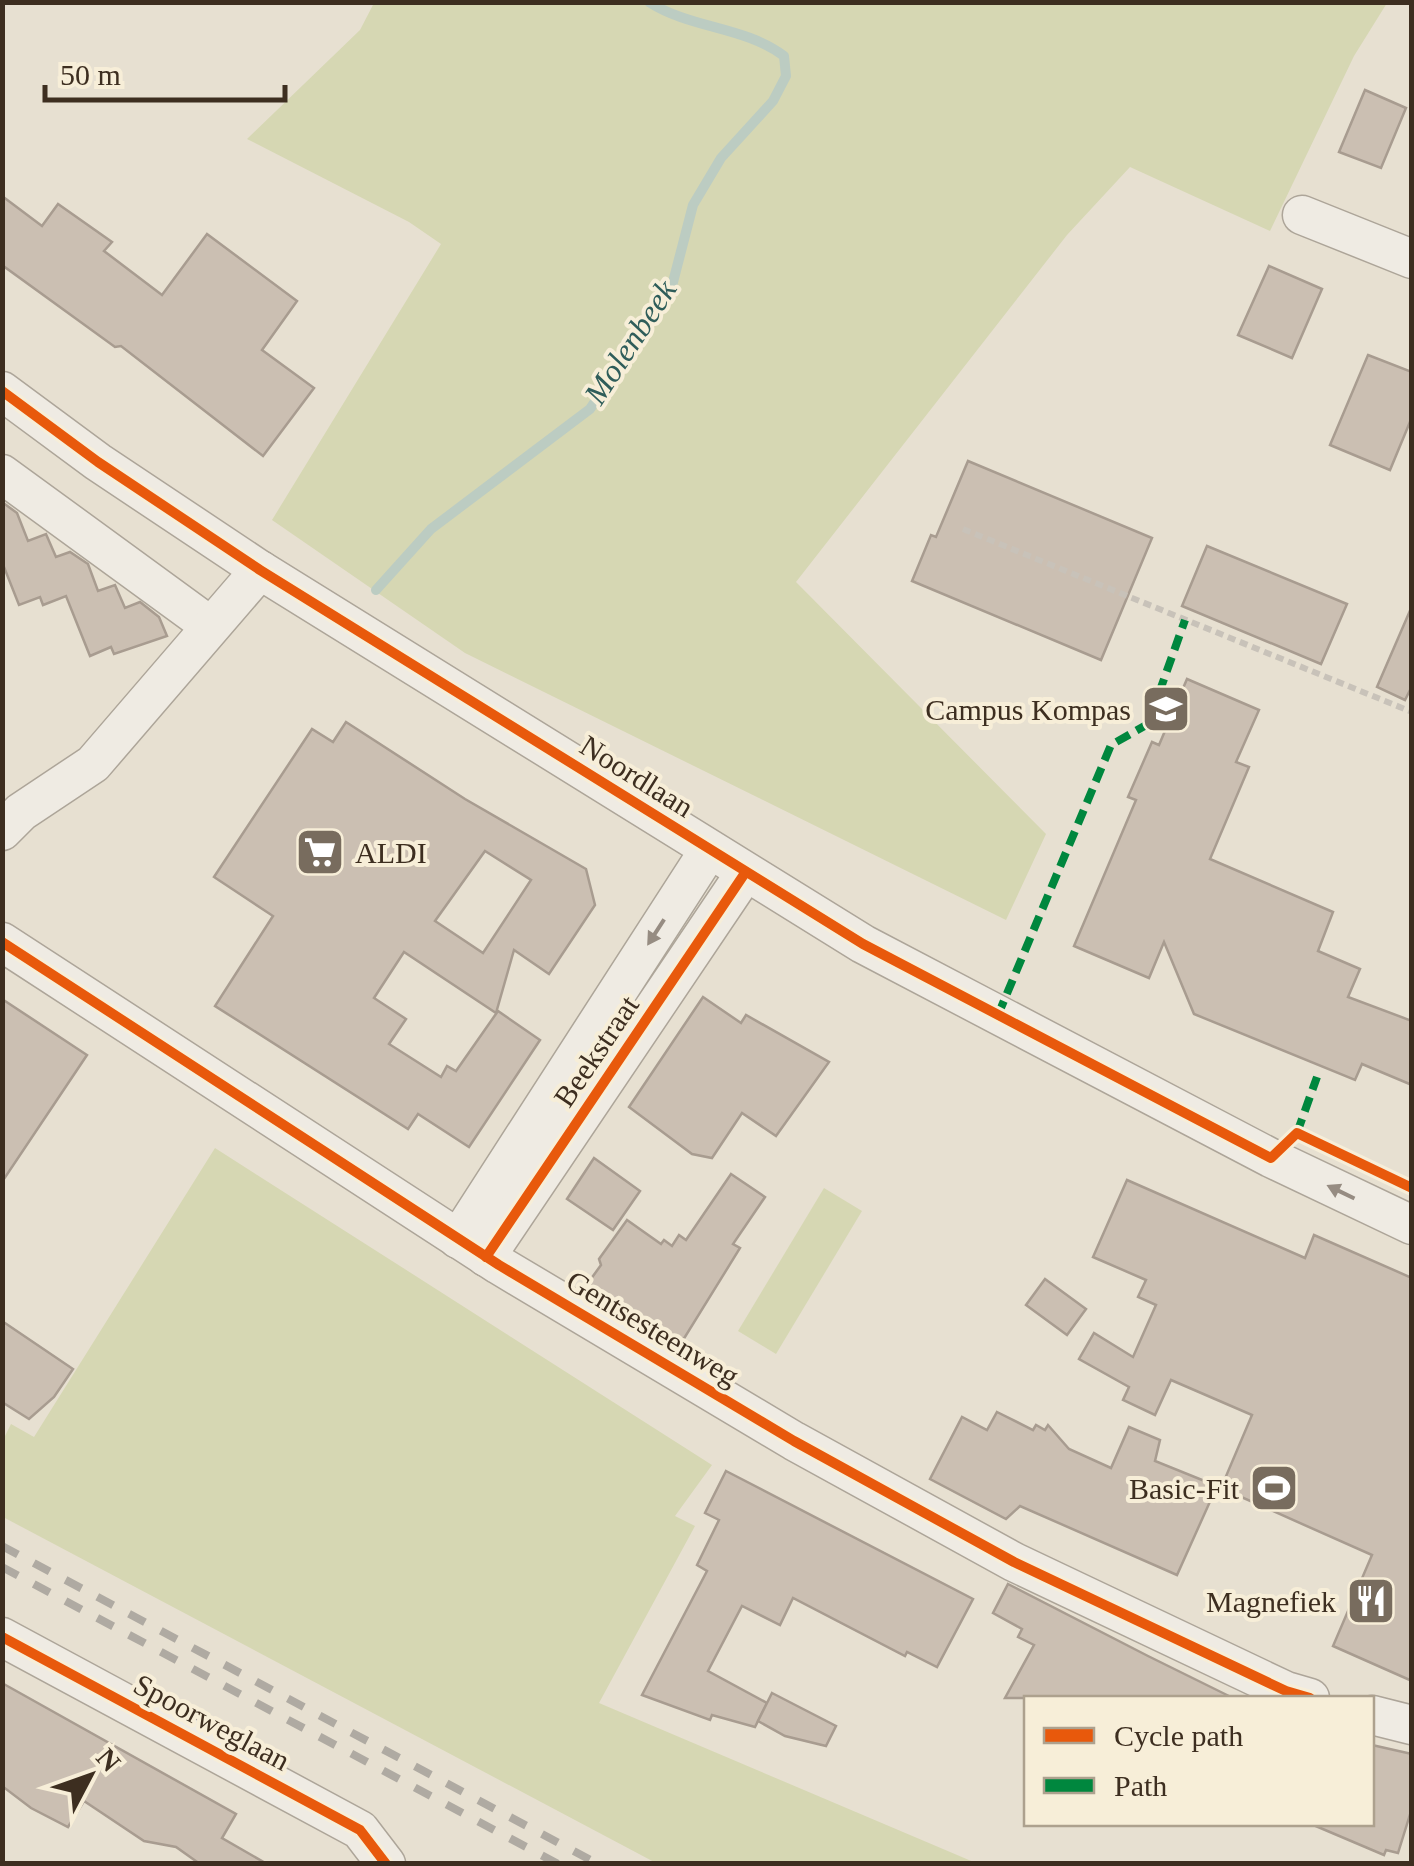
<svg xmlns="http://www.w3.org/2000/svg" width="1414" height="1866" viewBox="0 0 1414 1866" font-family="Georgia,serif">
<style>
.green{fill:#d6d7b3}
.lines{fill:none;stroke-linecap:round;stroke-linejoin:round}
.stream{stroke:#bcccc2;stroke-width:10}
.building{fill:#cbbfb2;stroke:#a89c90;stroke-width:2.5;fill-rule:evenodd}
.minor-casing{stroke:#ada599;stroke-width:41}
.path{stroke:#c8c2b9;stroke-width:6;stroke-dasharray:8 5;stroke-linecap:butt}
.minor{stroke:#efebe3;stroke-width:38}
.rail{stroke:#afaaa2;stroke-width:8;stroke-dasharray:18 18;stroke-linecap:butt}
.quiet{stroke:#00873e;stroke-width:8;stroke-dasharray:15 8;stroke-linecap:butt}
.cycleway-casing{stroke:#f7eed8;stroke-width:16}
.cycleway{stroke:#e8590c;stroke-width:10}
.oneway{fill:#968c82}
.labels{text-anchor:middle;dominant-baseline:central;stroke-width:8;stroke-linejoin:round;paint-order:stroke}
.poi-label{font-size:30px;fill:#3d2e20;stroke:#f7eed8;text-anchor:end}
.street-label{font-size:30px;fill:#3d2e20;stroke:#f7eed8}
.water-label{font-size:32px;font-style:italic;fill:#2f5d5a;stroke:#f7eed8}
</style>
<rect width="100%" height="100%" fill="#e7e0d1"/>
<g class="green">
<path d="M374,3H1387L1354,56L1270,231L1130,167L1067,235L796,582L1046,834L1006,920L465,653L272,520L441,244L409,222L247,139L360,30Z"/>
<path d="M215,1148L712,1465L675,1516L695,1526L599,1703L976,1863H656L3,1517V1440L11,1424L34,1437Z"/>
<path d="M824,1188L862,1211L776,1354L738,1331Z"/>
</g>
<g class="lines">
<path class="stream" d="M376,590L431,529L590,409L672,286L693,205L721,158L773,101L786,76L784,56C744,26 691,29 649,2"/>
</g>
<g class="building">
<path d="M1365,90L1406,108L1381,168L1339,152Z"/>
<path d="M2,196L42,226L58,204L112,242L104,251L162,295L207,234L297,301L262,350L314,388L263,456L121,346L115,347L2,265Z"/>
<path d="M1269,266L1322,289L1292,358L1238,335Z"/>
<path d="M1368,355L1412,372V417L1390,470L1330,445Z"/>
<path d="M968,461L1152,538L1101,660L912,581L931,535L936,537Z"/>
<path d="M2,502L17,513L28,541L46,534L56,557L70,552L88,564L98,591L115,585L125,608L140,602L159,617L167,636L114,654L111,647L90,656L66,596L43,605L40,597L19,605L2,562Z"/>
<path d="M1207,546L1347,604L1321,664L1182,606Z"/>
<path d="M1412,606V686L1405,700L1377,687Z"/>
<path d="M1187,679L1259,710L1236,762L1249,767L1210,859L1333,912L1318,951L1360,969L1348,997L1412,1021V1085L1362,1064L1355,1080L1194,1014L1164,942L1149,978L1074,946L1136,800L1128,797L1152,742L1159,745Z"/>
<path d="M346,722L465,799L586,869L595,905L549,974L514,950L496,1013L404,952L374,998L406,1019L389,1044L441,1077L447,1066L456,1071L498,1011L540,1040L469,1147L418,1114L408,1129L215,1006L273,916L214,877L312,729L333,742ZM485,851L531,880L483,953L435,921Z"/>
<path d="M703,997L741,1023L746,1015L829,1062L776,1136L742,1113L712,1158L692,1154L629,1107Z"/>
<path d="M2,999L87,1055L2,1182Z"/>
<path d="M594,1158L640,1191L613,1230L567,1199Z"/>
<path d="M731,1174L765,1197L733,1244L740,1248L680,1345L588,1283L601,1265L599,1259L627,1220L661,1244L664,1240L672,1246L679,1235L686,1240Z"/>
<path d="M1127,1180L1305,1258L1314,1235L1412,1278V1681L1333,1646L1372,1555L1221,1488L1252,1415L1171,1380L1155,1415L1123,1400L1129,1387L1079,1359L1094,1333L1133,1357L1156,1305L1138,1297L1146,1280L1093,1257Z"/>
<path d="M1045,1279L1086,1309L1067,1335L1026,1305Z"/>
<path d="M2,1321L73,1369L54,1397L29,1419L2,1402Z"/>
<path d="M997,1412L1033,1430L1036,1425L1045,1430L1048,1425L1069,1449L1111,1468L1129,1427L1160,1440L1155,1461L1217,1486L1177,1575L1020,1506L1006,1519L930,1479L962,1417L987,1430Z"/>
<path d="M726,1471L973,1599L937,1667L907,1652L905,1656L793,1598L780,1625L742,1606L708,1671L767,1703L755,1727L712,1715L710,1720L642,1695L707,1571L697,1565L719,1520L705,1513Z"/>
<path d="M1008,1584L1148,1656L1233,1698H1005L1034,1645L1018,1637L1022,1629L993,1613Z"/>
<path d="M2,1683L236,1814L222,1838L267,1864H200L176,1847L144,1841L84,1801L68,1827L31,1808L2,1786Z"/>
<path d="M772,1693L836,1726L826,1746L785,1736L758,1721Z"/>
<path d="M1372,1745L1412,1754V1808L1398,1853L1386,1850L1384,1855L1311,1824H1372Z"/>
</g>
<g class="lines">
<g class="minor-casing">
<g id="minor">
<path d="M1302,215L1412,259"/>
<path d="M2,391L98,462L260,570L863,944L1271,1158L1412,1225"/>
<path d="M2,474L209,625"/>
<path d="M2,831L21,812L93,764L260,570"/>
<path d="M2,942L499,1265L794,1441L1014,1562L1286,1691L1310,1698"/>
<path d="M458,1239L709,850"/>
<path d="M486,1257L745,873"/>
<path d="M2,1637L360,1830L386,1864"/>
<path d="M1372,1715L1412,1725"/>
</g>
</g>
<path class="path" d="M963,529L1412,712"/>
<use href="#minor" class="minor"/>
<g class="rail">
<path d="M2,1546L598,1864"/>
<path d="M2,1567L558,1864"/>
</g>
<g class="quiet">
<path d="M998,1015L1111,745L1148,724L1185,620"/>
<path d="M1297,1133L1317,1077"/>
</g>
<g class="cycleway-casing">
<g id="cycleway">
<path d="M2,391L98,462L260,570L863,944L1271,1158L1297,1133L1412,1188"/>
<path d="M2,942L499,1265L794,1441L1014,1562L1286,1691L1310,1698"/>
<path d="M486,1257L745,873"/>
<path d="M2,1637L360,1830L386,1864"/>
</g>
</g>
<use href="#cycleway" class="cycleway"/>
</g>
<defs><path id="oneway-solid" d="M-6-.8H1V-3.2L6.5 0L1 3.2V.8H-6Z" transform="scale(2.5)"/></defs>
<g class="oneway">
<use href="#oneway-solid" transform="translate(656 932) rotate(123)"/>
<use href="#oneway-solid" transform="translate(1341 1192) rotate(-154)"/>
</g>
<defs>
<g id="school-square" transform="scale(2.5)"><rect x="-9" y="-9" width="18" height="18" rx="4" fill="#786c5e" stroke="#f7eed8"/><path d="M0-5L7-2L0 1L-7-2ZM-4 1L0 2.5L4 1V4Q0 6-4 4Z" fill="#fff"/></g>
<g id="supermarket-square" transform="scale(2.5)"><rect x="-9" y="-9" width="18" height="18" rx="4" fill="#786c5e" stroke="#f7eed8"/><path d="M-6-5.5h2.5l.6 2H6L4.5 2H-2.5L-4.4-4H-6ZM-1.5 3.2a1.3 1.3 0 1 0 .1 0ZM3 3.2a1.3 1.3 0 1 0 .1 0Z" fill="#fff"/></g>
<g id="stadium-square" transform="scale(2.5)"><rect x="-9" y="-9" width="18" height="18" rx="4" fill="#786c5e" stroke="#f7eed8"/><path d="M0-5a6.5 5 0 1 0 0 10a6.5 5 0 1 0 0-10ZM-3.5-1.8h7v3.6h-7Z" fill="#fff"/></g>
<g id="restaurant-square" transform="scale(2.5)"><rect x="-9" y="-9" width="18" height="18" rx="4" fill="#786c5e" stroke="#f7eed8"/><path d="M-5-6h1v4h1v-4h1v4h1v-4h1v5L-1.5 .5V6h-2V.5L-5-1ZM5-6V6H3V1.5H1.5Q1.5-4 5-6Z" fill="#fff"/></g>
</defs>
<g fill-rule="evenodd">
<use href="#school-square" x="1166" y="709"/>
<use href="#supermarket-square" x="320" y="852"/>
<use href="#stadium-square" x="1274" y="1488"/>
<use href="#restaurant-square" x="1371" y="1601"/>
</g>
<g class="labels">
<g class="poi-label">
<text x="1131" y="709">Campus Kompas</text>
<text x="355" y="852" text-anchor="start">ALDI</text>
<text x="1239" y="1488">Basic-Fit</text>
<text x="1336" y="1601">Magnefiek</text>
</g>
<g class="street-label">
<text transform="translate(637 776) rotate(32)">Noordlaan</text>
<text transform="translate(596 1051) rotate(-56)">Beekstraat</text>
<text transform="translate(653 1328) rotate(31)">Gentsesteenweg</text>
<text transform="translate(212 1722) rotate(28)">Spoorweglaan</text>
</g>
<g class="water-label">
<text transform="translate(630 342) rotate(-57)">Molenbeek</text>
</g>
</g>
<rect width="1414" height="1866" fill="none" stroke="#3d2e20" stroke-width="10"/>
<rect x="1024" y="1696" width="350" height="130" fill="#f7eed8" stroke="#ada18e" stroke-width="2.5"/>
<rect x="1044" y="1728" width="50" height="15" fill="#e8590c" stroke="#ada18e" stroke-width="2.5"/>
<text x="1114" y="1746" font-size="30" fill="#3d2e20">Cycle path</text>
<rect x="1044" y="1778" width="50" height="15" fill="#00873e" stroke="#ada18e" stroke-width="2.5"/>
<text x="1114" y="1796" font-size="30" fill="#3d2e20">Path</text>
<g transform="translate(90 1776) rotate(49)" stroke="#f7eed8" stroke-width="8" paint-order="stroke">
<path d="M0-8L18 38L0 25L-18 38Z" fill="#3d2e20"/>
<text y="-15" font-size="28" font-weight="bold" text-anchor="middle" fill="#3d2e20">N</text>
</g>
<path d="M45 85v15h240v-15" fill="none" stroke="#3d2e20" stroke-width="5"/>
<text x="60" y="85" font-size="30" fill="#3d2e20" stroke="#f7eed8" stroke-width="8" paint-order="stroke">50 m</text>
</svg>
